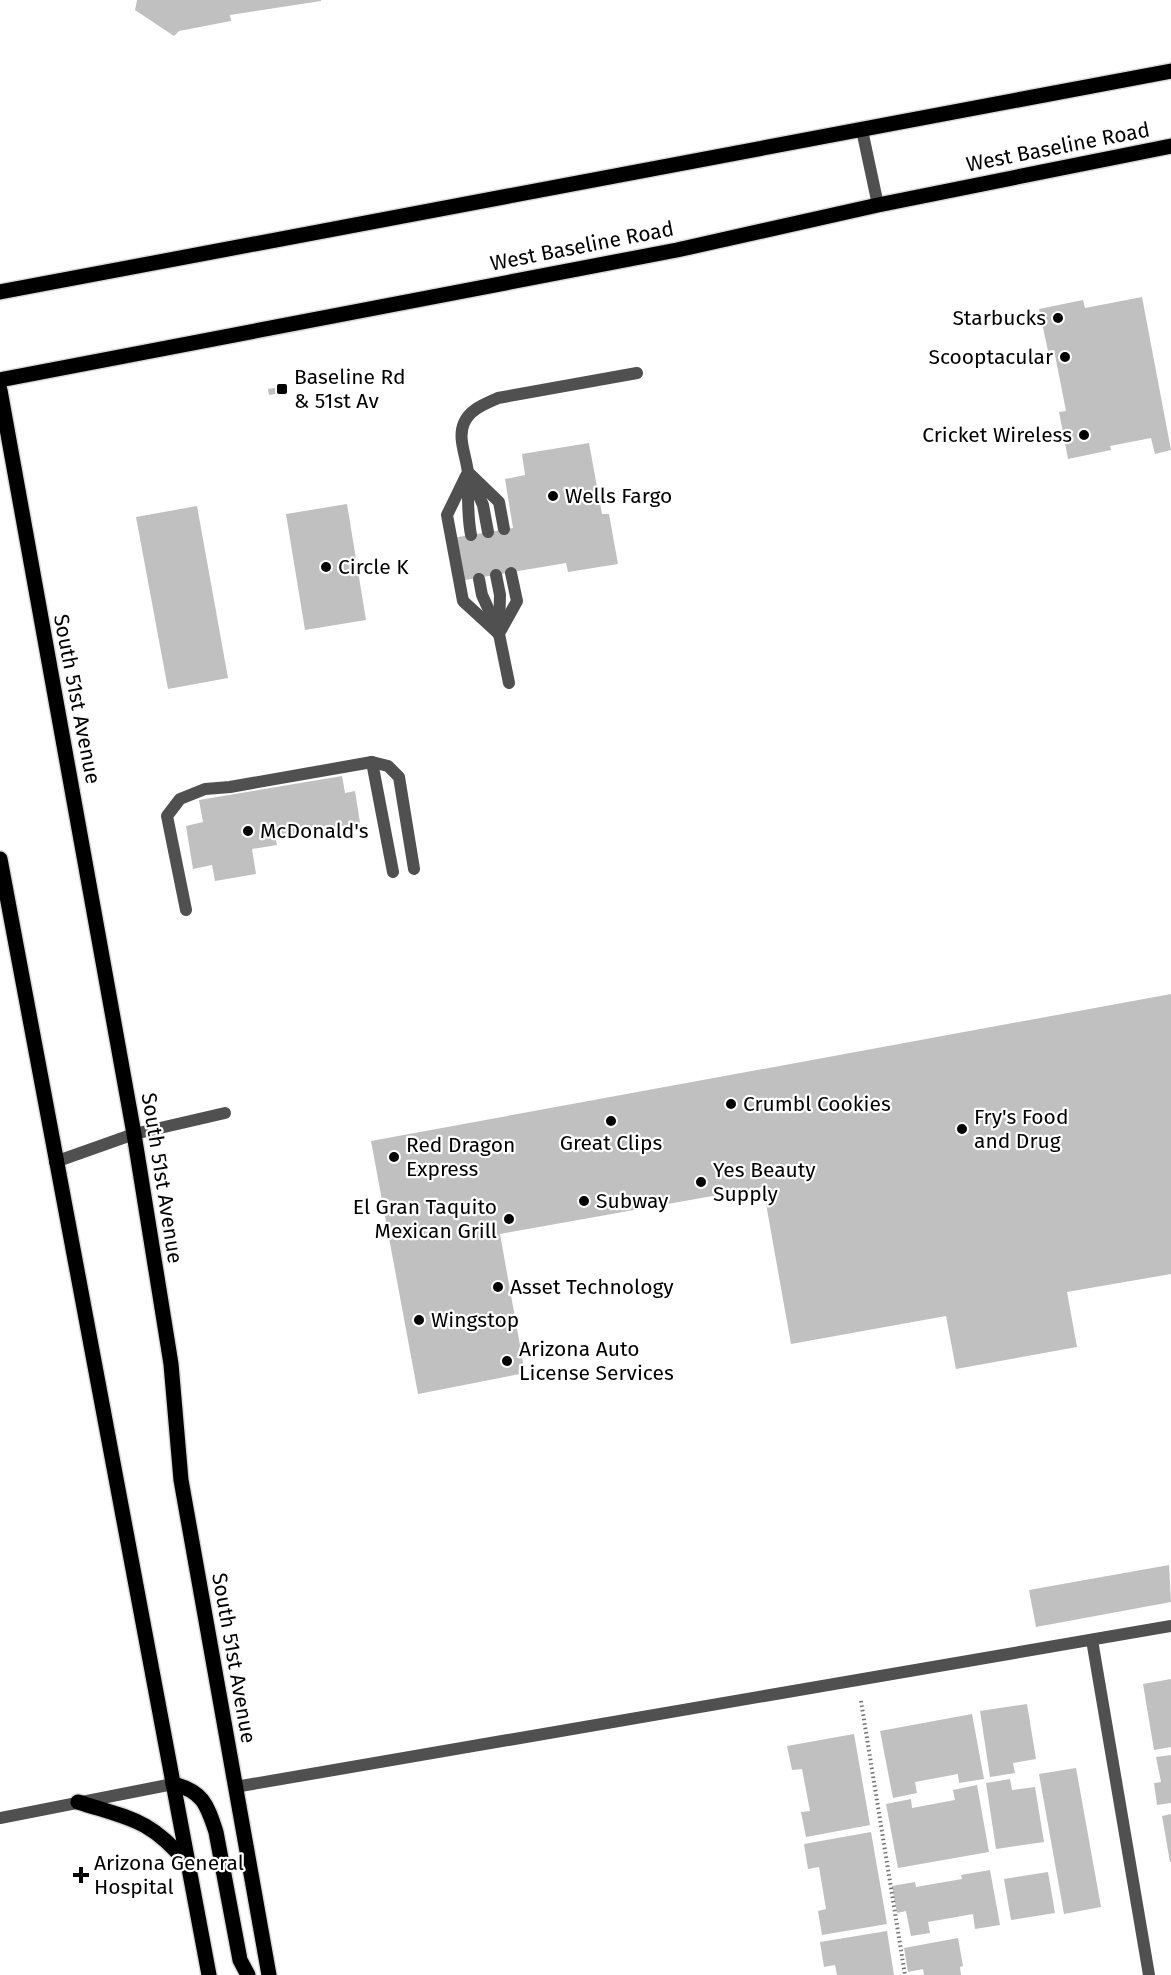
<svg xmlns="http://www.w3.org/2000/svg" width="1171" height="1975" viewBox="0 0 1171 1975" font-family="'Fira Sans',sans-serif">
<style>
.building{fill:#c0c0c0}
.lines{fill:none;stroke-linecap:round;stroke-linejoin:round}
.primary-casing{stroke:#dbdbdb;stroke-width:18}
.path{stroke:#727272;stroke-width:4;stroke-dasharray:1.5 3;stroke-linecap:butt}
.lane{stroke:#505050;stroke-width:12}
.street{stroke:#505050;stroke-width:12}
.primary{stroke:#000;stroke-width:15}
.poi-dot{fill:#000;stroke:#fff;stroke-width:2}
.labels{text-anchor:middle;dominant-baseline:central;stroke-width:4.5;stroke-linejoin:round;paint-order:stroke}
.street-label{font-size:21px;fill:#000;stroke:#fff}
.poi-label{font-size:21px;fill:#000;stroke:#fff;text-anchor:start}
</style>
<rect width="100%" height="100%" fill="#fff"/>
<g class="building">
<path d="M137,0H321V1L230,15L231,21L179,31L174,36L135,10Z"/>
<path d="M1142,297L1171,450L1155,454L1151,438L1110,446L1111,450L1068,459L1059,412L1066,411L1054,350L1048,351L1039,309L1083,300L1085,308Z"/>
<path d="M286,386L287,392L269,395L268,389Z"/>
<path d="M589,443L602,514H609L618,564L568,572L566,563L459,581L452,538L513,528L505,479L525,475L522,454Z"/>
<path d="M347,504L366,620L305,630L286,514Z"/>
<path d="M197,506L228,678L168,689L136,517Z"/>
<path d="M342,776L345,793L355,791L360,823L275,837L277,845L252,849L256,874L215,881L212,865L193,869L186,826L203,822L199,800Z"/>
<path d="M1171,994V1274L1067,1292L1077,1347L956,1369L946,1316L791,1344L763,1187L500,1234L525,1373L418,1394L371,1141Z"/>
<path d="M1169,1565L1171,1602L1036,1627L1029,1590Z"/>
<path d="M1171,1679V1747L1154,1750L1143,1684Z"/>
<path d="M1027,1704L1036,1759L1013,1763L1015,1773L990,1777L980,1711Z"/>
<path d="M972,1714L984,1779L959,1783L958,1774L915,1782L917,1793L893,1798L880,1731Z"/>
<path d="M854,1734L870,1825L806,1837L801,1812L810,1811L802,1769L792,1770L787,1746Z"/>
<path d="M1171,1755V1803L1157,1805L1154,1783L1161,1782L1156,1757Z"/>
<path d="M1076,1768L1101,1907L1064,1914L1039,1774Z"/>
<path d="M1010,1779L1012,1790L1035,1787L1044,1842L996,1849L986,1783Z"/>
<path d="M977,1785L989,1852L898,1868L886,1804L911,1799L912,1808L955,1800L953,1790Z"/>
<path d="M1171,1814V1862H1170L1162,1816Z"/>
<path d="M871,1832L887,1924L822,1935L818,1911L826,1909L819,1867L808,1869L804,1844Z"/>
<path d="M990,1870L1000,1925L975,1929L973,1914L928,1922L930,1933L911,1936L906,1911L897,1913L892,1886L915,1882L916,1887L962,1879L961,1875Z"/>
<path d="M1048,1872L1055,1913L1011,1920L1004,1879Z"/>
<path d="M887,1931L894,1975H837L835,1965L824,1967L820,1942Z"/>
<path d="M958,1938L963,1966L960,1967L961,1975H924L923,1969L908,1972L904,1948Z"/>
</g>
<g class="lines">
<g class="primary-casing">
<g id="primary">
<path d="M0,292L1171,71"/>
<path d="M0,380L677,250L878,205L1171,146"/>
<path d="M0,390L134,1134L171,1364L181,1480L269,1975"/>
<path d="M0,859L209,1975"/>
<path d="M173,1784C203,1791 207,1805 216,1832L240,1960L248,1975"/>
<path d="M78,1802C131,1819 150,1819 187,1863"/>
</g>
</g>
<path class="path" d="M861,1701L905,1975"/>
<g class="lane">
<path d="M862,130L878,205"/>
<path d="M468,472L499,502L504,529"/>
<path d="M466,476L447,515L463,601L499,634"/>
<path d="M471,478L483,505L488,532"/>
<path d="M471,535C467,514 468,495 468,474C467,457 457,439 464,423C470,409 485,404 498,398L637,373"/>
<path d="M496,575L500,595L499,634L509,683"/>
<path d="M479,579L482,595L498,630"/>
<path d="M501,630L517,601L511,573"/>
<path d="M372,762L393,872"/>
<path d="M186,910L167,816L180,799L205,789L230,787L372,762L388,766L399,777L414,869"/>
<path d="M55,1162L134,1134L225,1113"/>
<path d="M1092,1640L1149,1975"/>
<path d="M235,1787L1171,1626"/>
</g>
<path class="street" d="M0,1818L173,1784"/>
<use href="#primary" class="primary"/>
</g>
<g class="poi-dot">
<circle cx="1058" cy="318" r="6"/>
<circle cx="1065" cy="357" r="6"/>
<rect x="276" y="383" width="12" height="12" rx="3"/>
<circle cx="1084" cy="435" r="6"/>
<circle cx="553" cy="496" r="6"/>
<circle cx="326" cy="567" r="6"/>
<circle cx="248" cy="831" r="6"/>
<circle cx="731" cy="1104" r="6"/>
<circle cx="611" cy="1121" r="6"/>
<circle cx="962" cy="1129" r="6"/>
<circle cx="394" cy="1157" r="6"/>
<circle cx="701" cy="1182" r="6"/>
<circle cx="584" cy="1201" r="6"/>
<circle cx="509" cy="1219" r="6"/>
<circle cx="498" cy="1287" r="6"/>
<circle cx="419" cy="1320" r="6"/>
<circle cx="507" cy="1361" r="6"/>
<path d="M78 1866h6v6h6v6h-6v6h-6v-6h-6v-6h6z"/>
</g>
<g class="labels">
<g class="street-label">
<text transform="translate(1058 147) rotate(-11)">West Baseline Road</text>
<text transform="translate(582 246) rotate(-11)">West Baseline Road</text>
<text transform="translate(77 699) rotate(79)">South 51st Avenue</text>
<text transform="translate(162 1178) rotate(81)">South 51st Avenue</text>
<text transform="translate(234 1658) rotate(80)">South 51st Avenue</text>
</g>
<g class="poi-label">
<text x="1046" y="318" text-anchor="end">Starbucks</text>
<text x="1053" y="357" text-anchor="end">Scooptacular</text>
<text x="294" y="377">Baseline Rd<tspan x="294" dy="24">&amp; 51st Av</tspan></text>
<text x="1072" y="435" text-anchor="end">Cricket Wireless</text>
<text x="565" y="496">Wells Fargo</text>
<text x="338" y="567">Circle K</text>
<text x="260" y="831">McDonald's</text>
<text x="743" y="1104">Crumbl Cookies</text>
<text x="974" y="1117">Fry's Food<tspan x="974" dy="24">and Drug</tspan></text>
<text x="611" y="1143" text-anchor="middle">Great Clips</text>
<text x="406" y="1145">Red Dragon<tspan x="406" dy="24">Express</tspan></text>
<text x="713" y="1170">Yes Beauty<tspan x="713" dy="24">Supply</tspan></text>
<text x="596" y="1201">Subway</text>
<text x="497" y="1207" text-anchor="end">El Gran Taquito<tspan x="497" dy="24">Mexican Grill</tspan></text>
<text x="510" y="1287">Asset Technology</text>
<text x="431" y="1320">Wingstop</text>
<text x="519" y="1349">Arizona Auto<tspan x="519" dy="24">License Services</tspan></text>
<text x="94" y="1863">Arizona General<tspan x="94" dy="24">Hospital</tspan></text>
</g>
</g>
</svg>
